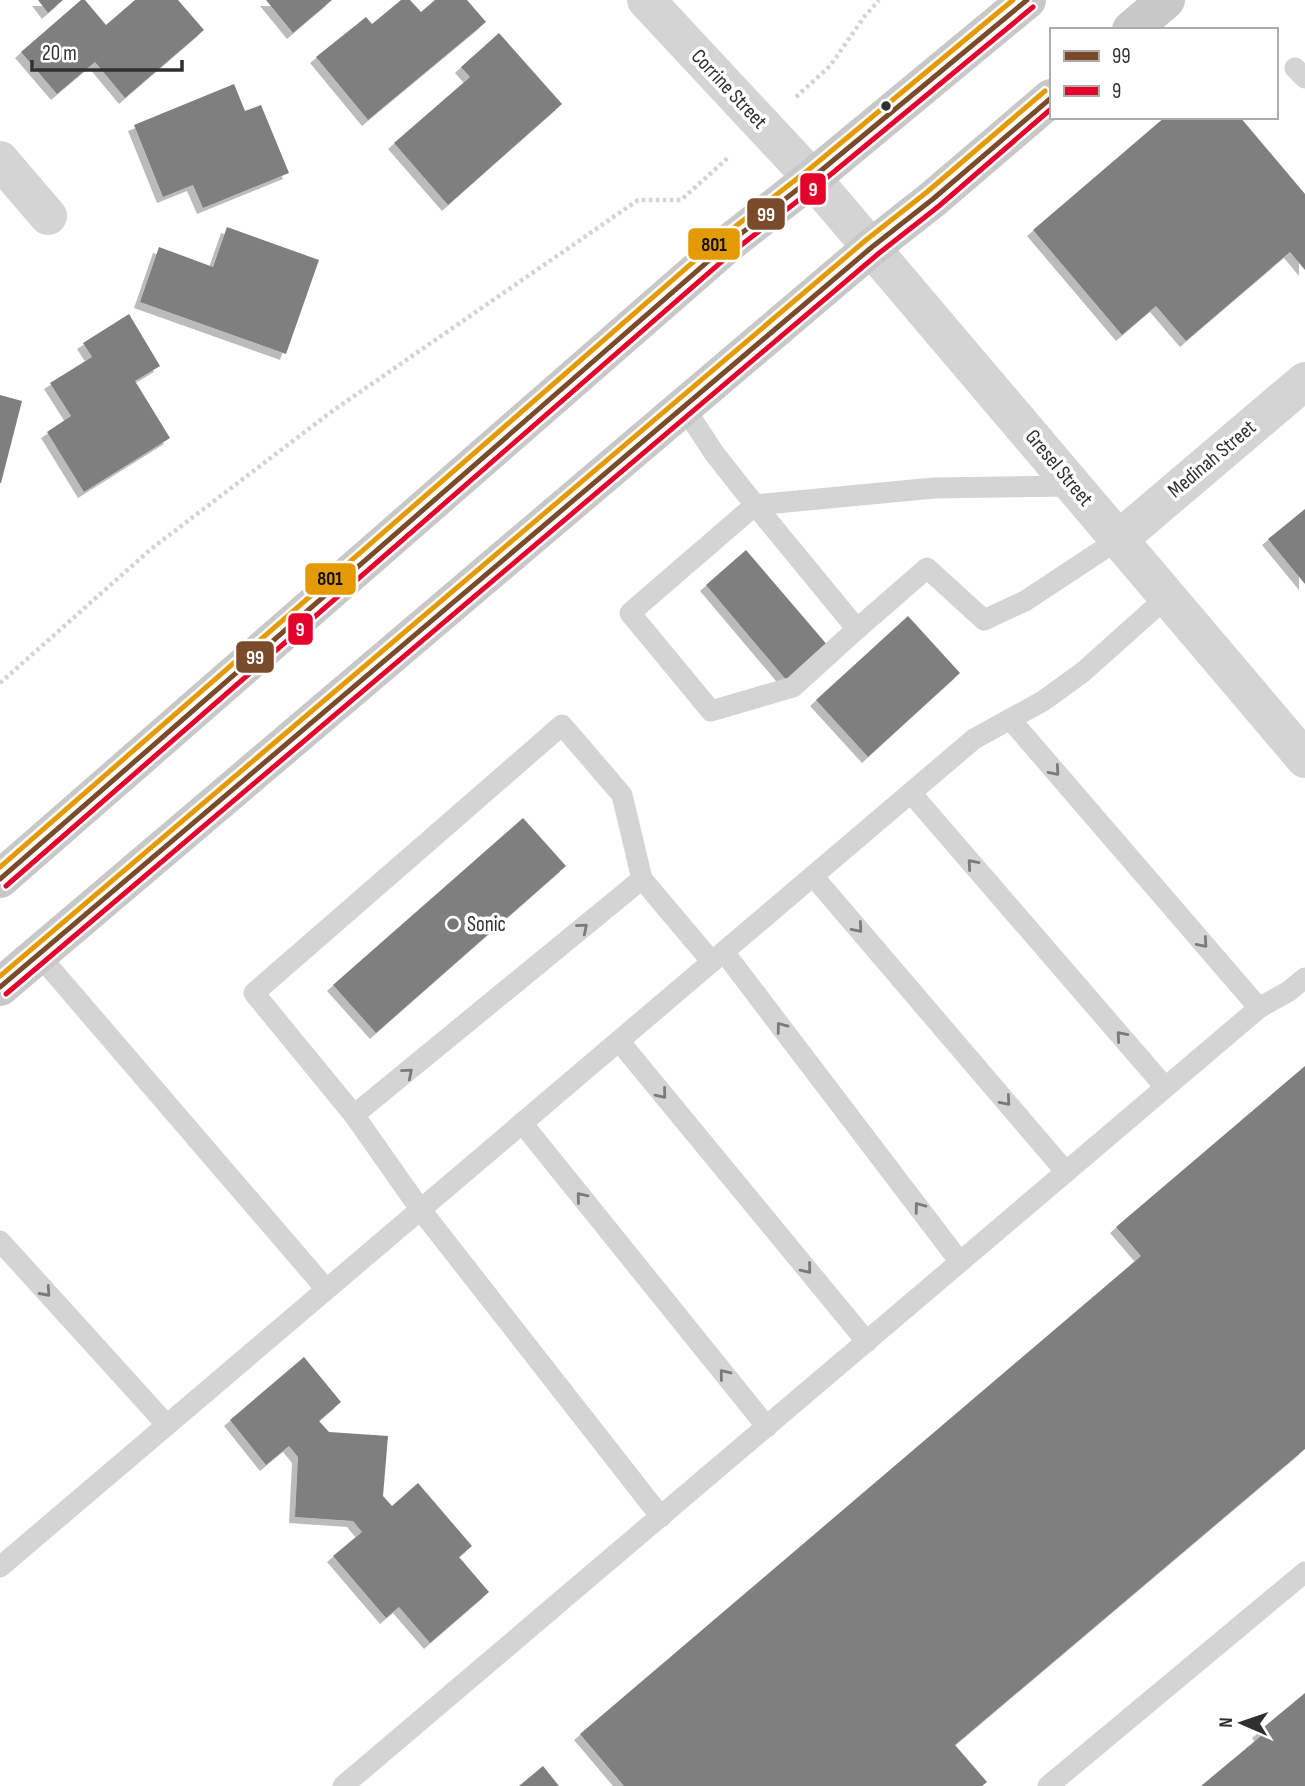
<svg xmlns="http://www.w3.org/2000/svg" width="1305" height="1786" viewBox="0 0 1305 1786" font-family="'Sofia Sans Condensed',sans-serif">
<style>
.building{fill:#7f7f7f;filter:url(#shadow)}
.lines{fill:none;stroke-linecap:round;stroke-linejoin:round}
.path{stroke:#d4d4d4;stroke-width:4.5;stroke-dasharray:3.5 3.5;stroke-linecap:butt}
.service{stroke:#d4d4d4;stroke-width:21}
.minor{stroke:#d4d4d4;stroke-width:38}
.tertiary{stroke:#d4d4d4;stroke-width:38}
.primary{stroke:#c8c8c8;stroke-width:38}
.bus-1-casing{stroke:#fff;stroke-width:10}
.bus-2-casing{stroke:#fff;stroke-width:10}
.bus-3-casing{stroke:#fff;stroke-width:10}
.bus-1{stroke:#7a4b2a;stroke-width:5}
.bus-2{stroke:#e4002b;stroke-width:5}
.bus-3{stroke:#e39a05;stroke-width:5}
.oneway{stroke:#7a7a7a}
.bus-dot{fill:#303030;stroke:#fff;stroke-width:2.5}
.poi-dot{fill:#787878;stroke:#fff;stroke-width:2.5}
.labels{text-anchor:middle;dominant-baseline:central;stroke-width:7;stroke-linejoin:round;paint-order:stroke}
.street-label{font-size:21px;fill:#303030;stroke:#fff}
.poi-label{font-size:21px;fill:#303030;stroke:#fff;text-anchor:start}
.line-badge{stroke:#fff;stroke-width:2.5}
.badge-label{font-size:19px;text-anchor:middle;font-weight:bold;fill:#fff}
.pale-badge-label{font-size:19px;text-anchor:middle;font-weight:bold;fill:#111}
</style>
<defs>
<filter id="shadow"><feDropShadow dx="-6" dy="6" stdDeviation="0" flood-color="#0004"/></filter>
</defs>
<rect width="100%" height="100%" fill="#fff"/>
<g class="building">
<path d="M38,0H63L48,13Z"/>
<path d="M81,0H85L106,25L135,0H178L204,30L125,98L95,62L57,94L21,52Z"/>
<path d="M266,0H332L293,33Z"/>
<path d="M401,0H410L421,12L435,0H467L486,22L368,120L316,57L366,17L372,24Z"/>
<path d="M499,33L562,104L448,205L394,143L470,77L461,67Z"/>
<path d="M234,84L245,111L261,105L289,173L203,208L193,185L163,197L134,125Z"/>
<path d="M1165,117H1240L1305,194V270L1290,252L1186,341L1156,306L1122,335L1033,230Z"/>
<path d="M227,227L319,260L286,354L140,302L159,247L213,267Z"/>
<path d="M129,314L160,366L135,381L170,438L84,492L47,432L71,416L50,383L92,357L83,343Z"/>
<path d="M0,395L22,401L1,483H0Z"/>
<path d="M1305,509V584L1268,539Z"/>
<path d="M746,550L829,647L788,682L706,585Z"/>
<path d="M908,616L960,673L868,757L816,700Z"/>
<path d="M523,818L566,866L376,1033L333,985Z"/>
<path d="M1305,1066V1449L955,1745L987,1782L982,1786H624L580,1734L1141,1256L1116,1227Z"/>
<path d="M304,1357L341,1402L319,1421L329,1432L388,1436L383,1496L392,1506L418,1483L472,1546L459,1557L489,1592L430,1643L399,1607L386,1618L333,1556L362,1532L353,1521L295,1517L298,1457L289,1446L266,1465L230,1420Z"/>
<path d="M1305,1693V1786H1201L1261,1736L1258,1732Z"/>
<path d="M543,1766L559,1786H519Z"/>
</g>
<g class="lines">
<g class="path">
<path d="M796,97L830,66L864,17L879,0"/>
<path d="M0,683L151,549L331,412L638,200H681L730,156"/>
</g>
<g class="service">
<path d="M1295,68L1305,78"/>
<path d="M684,407L714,453L755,505L630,613L711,711L793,687L857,629L755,505"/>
<path d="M755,505L934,488L1073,486"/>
<path d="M857,629L927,568L984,620L1025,601L1119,539"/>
<path d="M1010,719L1259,1008"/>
<path d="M911,793L1165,1087"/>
<path d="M813,876L1066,1172"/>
<path d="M724,952L960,1262"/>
<path d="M39,955L326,1289"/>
<path d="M619,1041L867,1342"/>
<path d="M354,1115L642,879"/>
<path d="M522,1123L767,1427"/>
<path d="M0,1241L166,1424"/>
<path d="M661,1517L420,1209L354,1115L254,993L562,725L622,795L642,879L712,962"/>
<path d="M0,1567L974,739L1043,701L1083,672L1168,596"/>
<path d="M343,1786L1259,1008L1289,991L1305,978"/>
<path d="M1048,1786L1305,1572"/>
</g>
<g class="minor">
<path d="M646,0L812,178"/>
<path d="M0,160L48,216"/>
<path d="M1119,539L1305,381"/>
</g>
<path class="tertiary" d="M812,178L1305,759"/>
<g class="primary">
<path d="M1131,30L1166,0"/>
<path d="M0,879L729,243L812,178L1027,0"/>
<path d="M0,987L872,247L933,199L1051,98"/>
</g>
<g class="bus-1-casing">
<g id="bus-1">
<path d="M0,879L729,243L812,178L1027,0"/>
<path d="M0,987L872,247L933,199L1051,98"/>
</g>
</g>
<g class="bus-2-casing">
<g id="bus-2">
<path d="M6,886L735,250L818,185L1033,7"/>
<path d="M6,994L878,254L939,206L1051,109"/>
</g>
</g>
<g class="bus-3-casing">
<g id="bus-3">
<path d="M0,867L723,236L807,171L1013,0"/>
<path d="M0,976L866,240L927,192L1045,91"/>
</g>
</g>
<use href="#bus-1" class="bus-1"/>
<use href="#bus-2" class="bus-2"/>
<use href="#bus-3" class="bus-3"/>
</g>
<defs><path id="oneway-chevron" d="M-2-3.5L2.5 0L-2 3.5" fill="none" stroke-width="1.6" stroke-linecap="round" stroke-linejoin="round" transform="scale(1.75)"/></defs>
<g class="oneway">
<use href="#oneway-chevron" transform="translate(1055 771) rotate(49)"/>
<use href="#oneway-chevron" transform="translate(972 864) rotate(-131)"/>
<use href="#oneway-chevron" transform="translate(583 928) rotate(-40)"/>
<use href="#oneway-chevron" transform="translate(858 928) rotate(49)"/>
<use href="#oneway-chevron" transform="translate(1203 943) rotate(49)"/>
<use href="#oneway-chevron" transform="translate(781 1027) rotate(-127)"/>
<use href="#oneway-chevron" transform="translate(1121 1036) rotate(-131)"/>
<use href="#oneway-chevron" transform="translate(408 1073) rotate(-40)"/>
<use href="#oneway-chevron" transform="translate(662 1094) rotate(51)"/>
<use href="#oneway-chevron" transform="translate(1006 1101) rotate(49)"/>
<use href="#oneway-chevron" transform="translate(581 1197) rotate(-129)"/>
<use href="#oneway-chevron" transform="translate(919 1207) rotate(-127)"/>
<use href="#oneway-chevron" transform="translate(807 1269) rotate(51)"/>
<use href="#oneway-chevron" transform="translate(46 1292) rotate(48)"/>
<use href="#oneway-chevron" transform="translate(724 1374) rotate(-129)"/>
</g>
<circle class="bus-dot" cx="886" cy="106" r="6"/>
<circle class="poi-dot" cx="453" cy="924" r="7"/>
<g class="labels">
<g class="street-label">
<text transform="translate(729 89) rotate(47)">Corrine Street</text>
<text transform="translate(1212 459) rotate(-40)">Medinah Street</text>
<text transform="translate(1059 468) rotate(50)">Gresel Street</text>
</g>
<g class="poi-label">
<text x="467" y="924">Sonic</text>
</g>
</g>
<g class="line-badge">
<rect x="799" y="172" width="28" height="34" rx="7" fill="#e4002b"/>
<rect x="746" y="197" width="40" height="34" rx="7" fill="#7a4b2a"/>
<rect x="687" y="227" width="54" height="34" rx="7" fill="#e39a05"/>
<rect x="304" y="562" width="53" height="34" rx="7" fill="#e39a05"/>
<rect x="287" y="612" width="27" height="34" rx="7" fill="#e4002b"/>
<rect x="235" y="640" width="40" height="34" rx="7" fill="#7a4b2a"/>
</g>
<g class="badge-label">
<text x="813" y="196">9</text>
<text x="766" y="221">99</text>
<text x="300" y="636">9</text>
<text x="255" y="664">99</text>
</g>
<g class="pale-badge-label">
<text x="714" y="251">801</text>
<text x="330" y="585">801</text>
</g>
<rect x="1050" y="28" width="228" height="91" fill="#ffffff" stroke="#acacac" stroke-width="2"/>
<rect x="1064" y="51" width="35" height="10" fill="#7a4b2a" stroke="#acacac" stroke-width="2"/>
<text x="1112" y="63" font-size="21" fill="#303030">99</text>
<rect x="1064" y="86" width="35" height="10" fill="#e4002b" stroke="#acacac" stroke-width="2"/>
<text x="1112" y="98" font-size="21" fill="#303030">9</text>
<g transform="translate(1242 1723) rotate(272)" stroke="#ffffff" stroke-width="5" paint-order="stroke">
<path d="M0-5L12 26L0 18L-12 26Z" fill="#303030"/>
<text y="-10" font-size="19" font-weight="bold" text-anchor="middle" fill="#303030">N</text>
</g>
<path d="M32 60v10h150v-10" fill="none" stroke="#303030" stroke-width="3.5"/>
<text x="42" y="60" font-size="21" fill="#303030" stroke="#ffffff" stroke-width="5" paint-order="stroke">20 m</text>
</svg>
